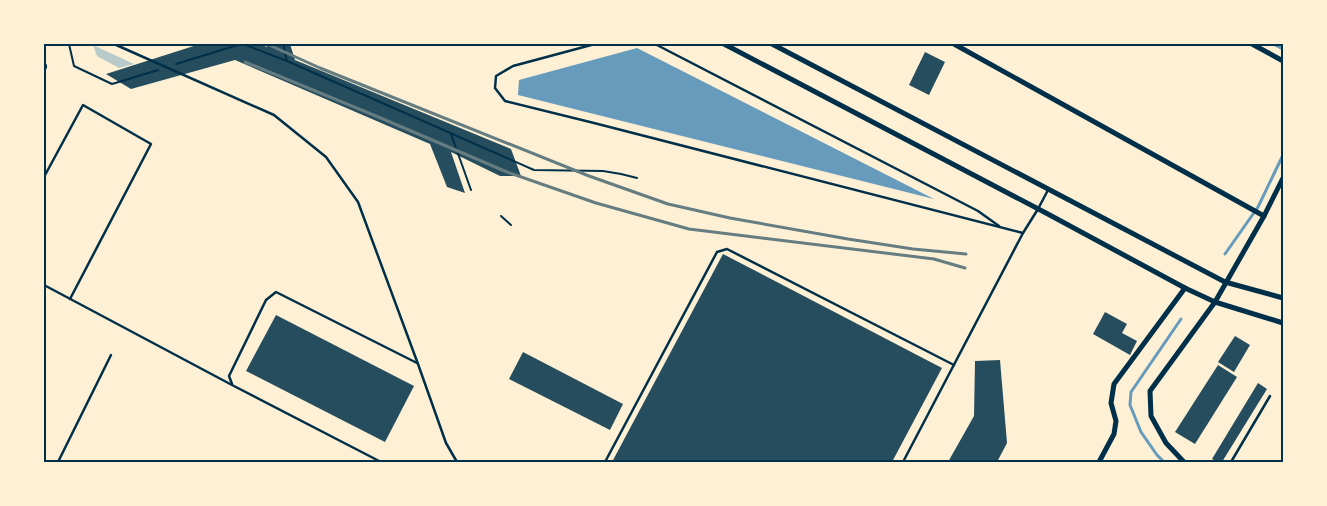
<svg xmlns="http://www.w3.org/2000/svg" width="1327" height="506" viewBox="0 0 1327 506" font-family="Barlow,sans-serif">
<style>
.green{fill:#b9caca}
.water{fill:#669bbc}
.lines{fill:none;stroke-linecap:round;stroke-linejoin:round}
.stream{stroke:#669bbc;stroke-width:3}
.building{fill:#264d5e}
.path{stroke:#003049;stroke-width:2}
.service{stroke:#003049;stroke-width:2.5}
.minor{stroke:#003049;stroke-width:5}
.tertiary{stroke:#003049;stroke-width:6}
.rail{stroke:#657d81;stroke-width:3}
.neatline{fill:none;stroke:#003049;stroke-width:2}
</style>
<rect width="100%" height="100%" fill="#fdf0d5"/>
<path class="green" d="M93,45L134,64L119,68L97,56Z"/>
<path class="water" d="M637,48L934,199L518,95L519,80Z"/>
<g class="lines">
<g class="stream">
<path d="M1273,44L1283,49"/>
<path d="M1225,254L1258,207L1283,155"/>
<path d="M1164,462L1157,455L1141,432L1130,405L1131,392L1181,319"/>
</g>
</g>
<g class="building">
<path d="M200,44H259L267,47L266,44H290L295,60L511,149L521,176H500L451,152L465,193L447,187L430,144L235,60L131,89L106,74Z"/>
<path d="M925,52L945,62L929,95L909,85Z"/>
<path d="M723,254L942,368L892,462H612Z"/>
<path d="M1105,312L1127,324L1122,333L1137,341L1130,355L1093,334Z"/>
<path d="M276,315L414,386L385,442L246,371Z"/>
<path d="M1235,336L1250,345L1234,372L1218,362Z"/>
<path d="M523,352L623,404L610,430L509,379Z"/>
<path d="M1000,360L1007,443L997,462H948L974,416L975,361Z"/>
<path d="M1218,365L1237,377L1195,444L1175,432Z"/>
<path d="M1258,383L1267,389L1222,462H1218L1212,459Z"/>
</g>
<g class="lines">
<g class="path">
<path d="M69,44L74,66L112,84L158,70"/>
<path d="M243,44L287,61L534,170L603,171L621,174L637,178"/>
<path d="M283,44L287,61"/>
<path d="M176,64L241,44"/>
<path d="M451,134L471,190"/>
<path d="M501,216L511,225"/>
</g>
<g class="service">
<path d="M114,44L274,115L326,157L358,202L418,364L446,443L457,462"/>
<path d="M595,44L513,66L496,76L495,88L505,101L594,123L1023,233"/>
<path d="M655,44L978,211L999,226"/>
<path d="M44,177L83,105L151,144L70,299"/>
<path d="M44,285L232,385L381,462"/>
<path d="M232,384L229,376L266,300L276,292L417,363"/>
<path d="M58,462L111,355"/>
<path d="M605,462L717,252L727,249L954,365"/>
<path d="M903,462L1023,233L1038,209L1048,190"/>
<path d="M1231,462L1270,396"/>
</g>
<g class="minor">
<path d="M724,44L1046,213L1185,288L1215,302L1283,323"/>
<path d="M772,44L1225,282L1283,298"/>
<path d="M954,44L1264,216"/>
<path d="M1252,44L1283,61"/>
<path d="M1099,462L1114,434L1116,421L1111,403L1114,384L1185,288"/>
<path d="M1184,462L1166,443L1151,416L1150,391L1215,302L1264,216L1283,178"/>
</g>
<path class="tertiary" d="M44,67V66"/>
<g class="rail">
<path d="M267,44L320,68L589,176L668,204L730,218L848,239L913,249L966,254"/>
<path d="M245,62L376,116L507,172L596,203L689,229L934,259L965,268"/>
</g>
</g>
<rect width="1327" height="506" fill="none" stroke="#fdf0d5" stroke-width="90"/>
<rect x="45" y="45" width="1237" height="416" class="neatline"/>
</svg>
